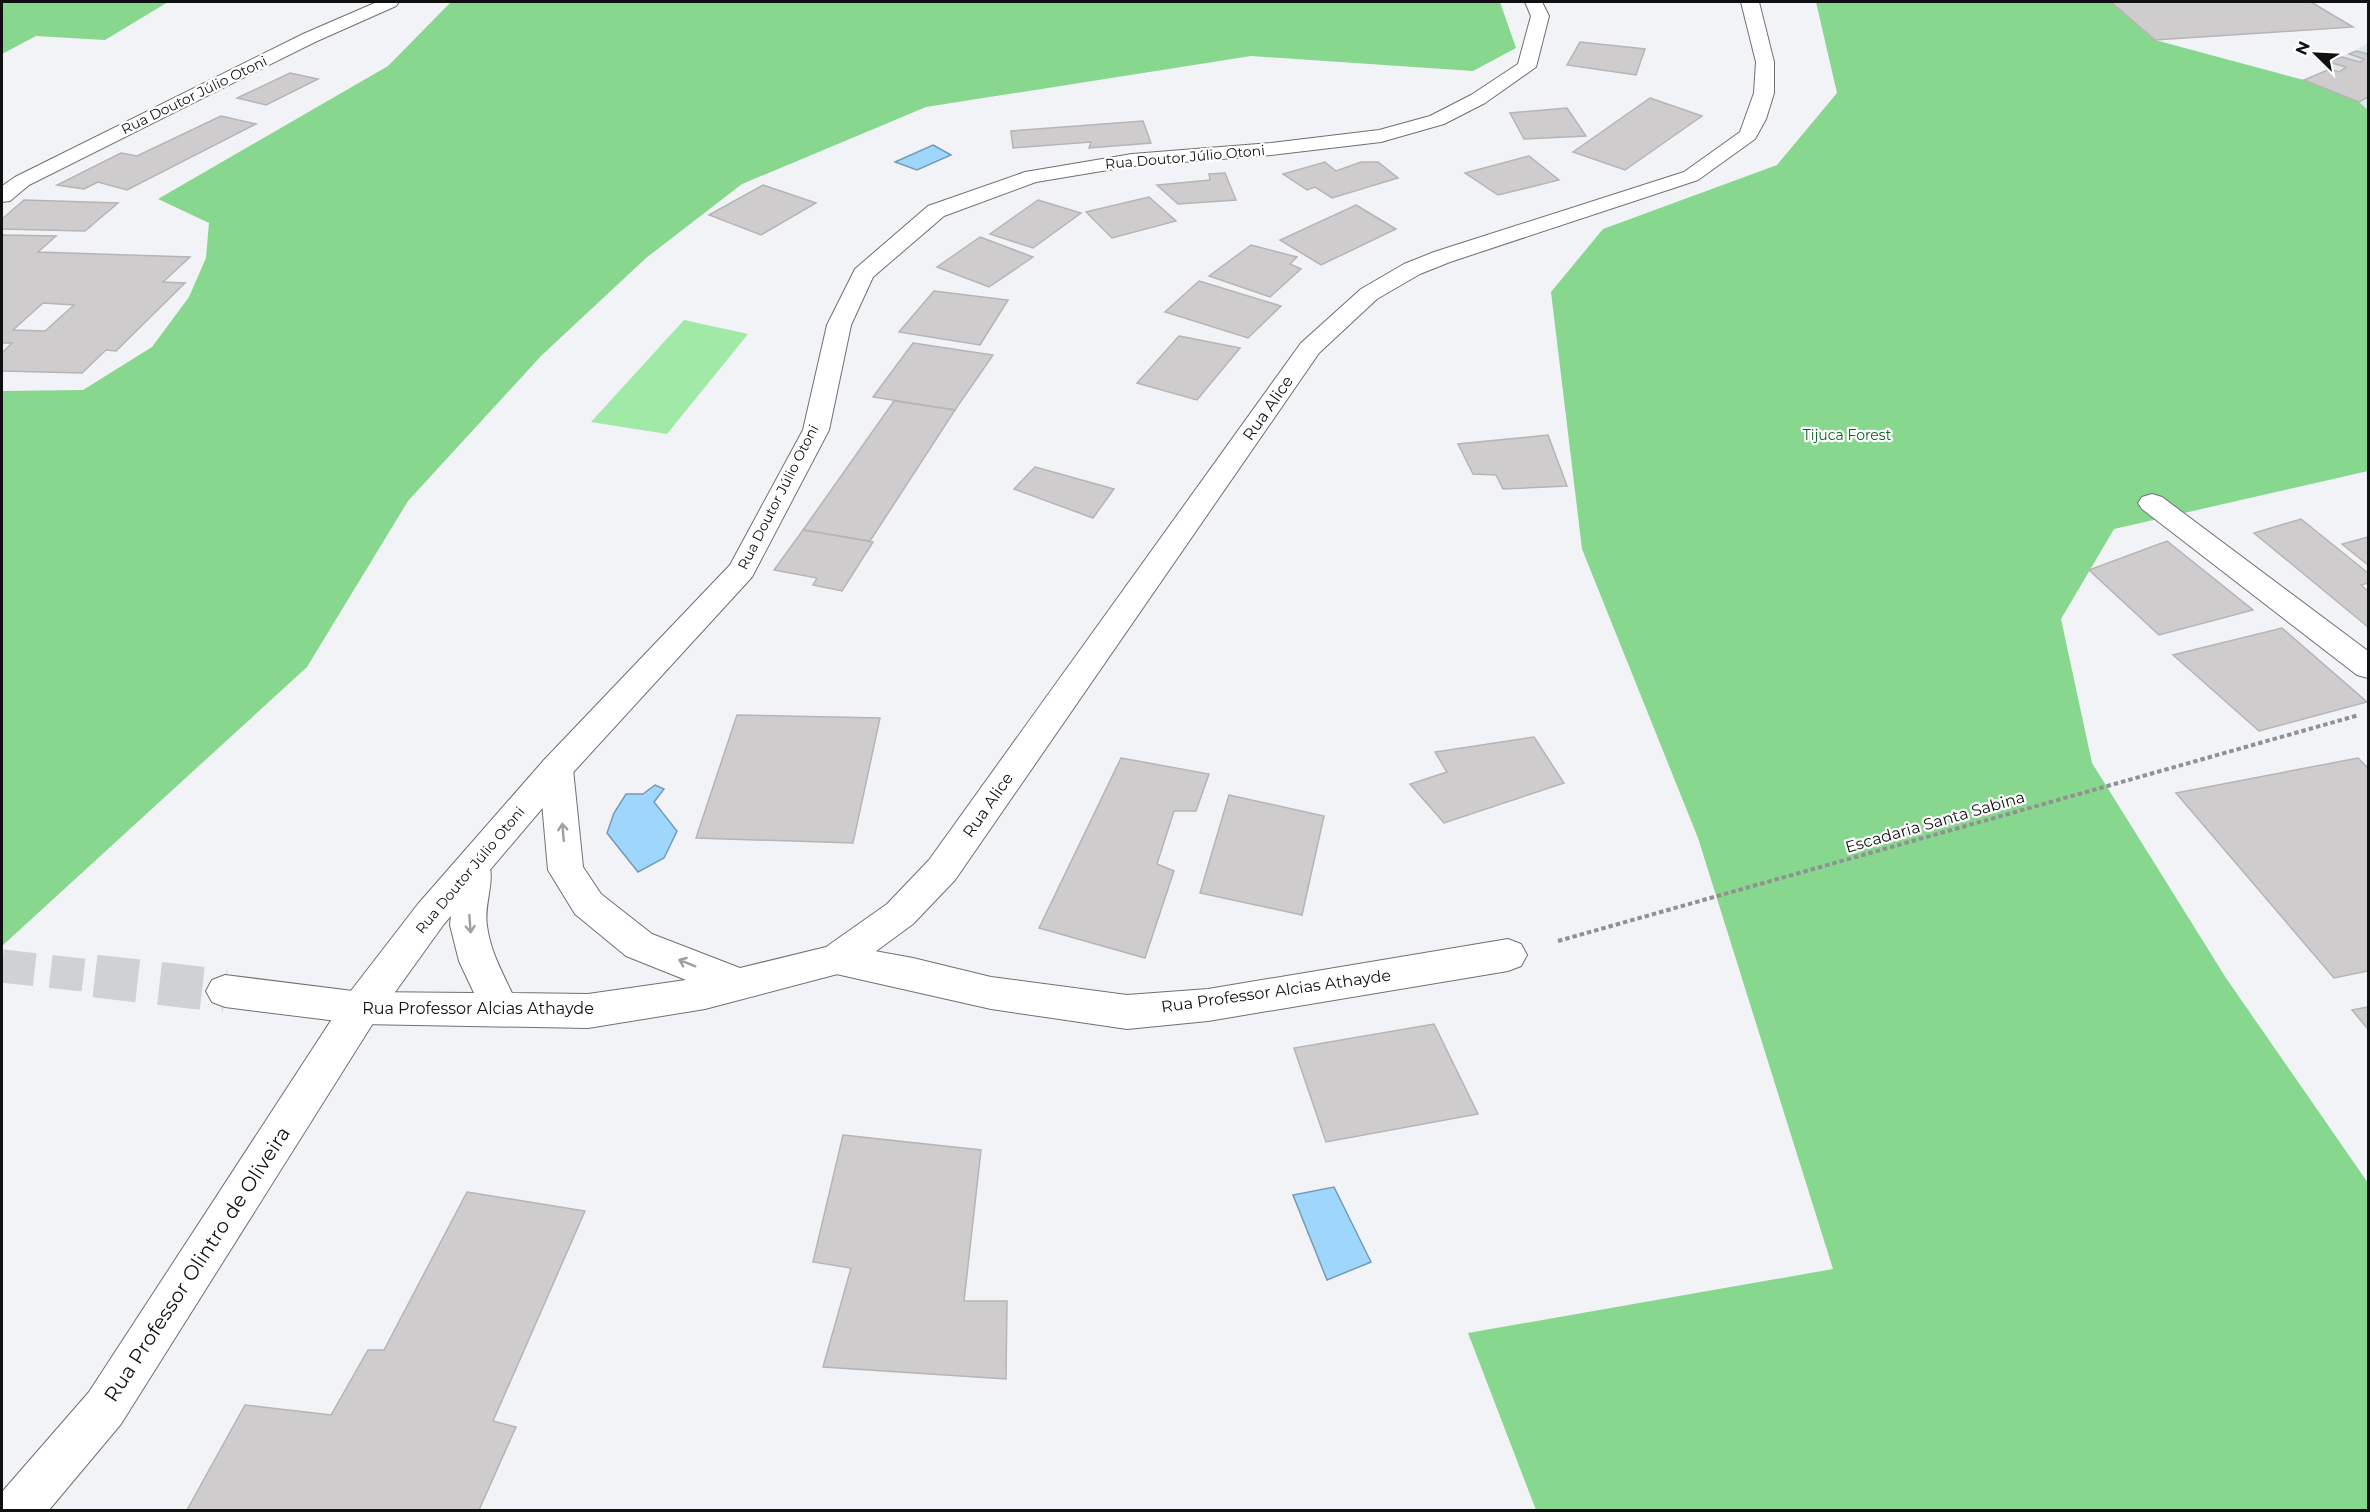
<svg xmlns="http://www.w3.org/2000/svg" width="2370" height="1512" viewBox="0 0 2370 1512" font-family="Montserrat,sans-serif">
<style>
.built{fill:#dee6ed}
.green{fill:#a1e9a6}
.forest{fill:#88d78e}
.water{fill:#9fd7fc;stroke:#749bb5;stroke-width:1.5}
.building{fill:#cfccce;stroke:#b6b4b5;stroke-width:1.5;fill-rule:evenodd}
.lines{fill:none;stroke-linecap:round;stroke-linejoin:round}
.secondary-tunnel-far1{stroke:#cfd1d4;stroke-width:33;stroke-dasharray:33 16;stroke-linecap:butt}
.secondary-tunnel{stroke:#cfd1d4;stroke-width:43;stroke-dasharray:43 22;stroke-linecap:butt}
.street-casing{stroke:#6e7072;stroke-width:2}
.secondary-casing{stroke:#6e7072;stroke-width:2}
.path{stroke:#909193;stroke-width:4;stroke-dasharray:4.5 3;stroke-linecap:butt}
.street{fill:#fff;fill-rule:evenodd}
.secondary{fill:#fff;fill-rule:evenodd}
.oneway{stroke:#9f9f9f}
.labels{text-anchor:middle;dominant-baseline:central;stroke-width:4.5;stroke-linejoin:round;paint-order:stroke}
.far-street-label{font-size:14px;fill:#0f1010;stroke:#fff}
.far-park-label{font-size:14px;fill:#0a6220;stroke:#fff}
.street-label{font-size:16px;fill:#0f1010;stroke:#fff}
.near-street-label{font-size:20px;fill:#0f1010;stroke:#fff}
</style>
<rect width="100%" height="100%" fill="#f1f3f6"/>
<path class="built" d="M2368,43V110L2359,102L2304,80L2329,69L2328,62L2349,54Z"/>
<path class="green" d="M684,320L748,334L667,434L591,422Z"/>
<g class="forest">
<path d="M2,2H168L105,40L36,36L2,54Z"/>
<path d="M451,2H1500L1516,48L1473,71L1251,56L926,107L742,184L646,258L541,356L408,501L307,667L2,946V391L83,390L152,347L189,297L206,258L209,223L158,199L388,66Z"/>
<path d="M1816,2H2111L2155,40L2304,80L2359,102L2368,110V471L2114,529L2061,619L2092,763L2226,978L2368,1183V1510H1536L1468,1333L1833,1269L1698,838L1582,549L1551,292L1603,229L1777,165L1837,93Z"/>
</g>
<g class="water">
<path d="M933,145L951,155L917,170L895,162Z"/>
<path d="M655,785L664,789L654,802L677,831L664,858L638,872L607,833L614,813L626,794H643Z"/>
<path d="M1334,1187L1371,1262L1327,1280L1293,1195Z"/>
</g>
<g class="building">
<path d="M2111,2H2311L2353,27L2155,40Z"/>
<path d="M1580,42L1645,49L1636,75L1567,65Z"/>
<path d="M2356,51L2368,54V97L2359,102L2304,80L2330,69L2339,72L2346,67L2328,62L2342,57L2360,62L2364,59L2349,54Z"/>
<path d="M290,73L318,79L266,105L237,98Z"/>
<path d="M1650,98L1702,116L1625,170L1573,152Z"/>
<path d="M1567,108L1586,136L1524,139L1510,113Z"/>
<path d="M221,116L256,124L127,190L98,182L84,189L57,185L121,153L137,156Z"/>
<path d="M1143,121L1151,143L1089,148L1091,142L1013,148L1011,131Z"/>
<path d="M1529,156L1559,180L1498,195L1465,173Z"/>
<path d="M1325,162L1336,171L1361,162H1378L1398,178L1332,198L1315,187L1307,190L1283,174Z"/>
<path d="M1225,173L1236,200L1178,204L1157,185L1210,180L1209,174Z"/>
<path d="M763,185L816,203L761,235L709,215Z"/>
<path d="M1149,197L1176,221L1112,238L1086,212Z"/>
<path d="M24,200L118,203L85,231L2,229V219Z"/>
<path d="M1038,200L1081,213L1033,248L990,234Z"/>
<path d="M1356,205L1396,229L1321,265L1280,240Z"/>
<path d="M2,235L56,236L38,252L190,257L163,282L185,283L116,351L106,350L82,373L2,371V353L12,343H2ZM43,303L74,305L45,331L13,330Z"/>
<path d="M980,237L1033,257L989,287L937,267Z"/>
<path d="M1251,245L1297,257L1290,264L1301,269L1270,297L1209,276Z"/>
<path d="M1199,281L1281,306L1248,338L1165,312Z"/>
<path d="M934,291L1008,300L980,345L899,332Z"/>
<path d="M1179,336L1240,348L1197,400L1137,383Z"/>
<path d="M913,343L993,355L955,410L873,397Z"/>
<path d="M894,401L955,410L870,541L803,530Z"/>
<path d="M1548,435L1567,486L1503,489L1496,475L1473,474L1458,444Z"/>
<path d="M1035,467L1114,489L1093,518L1014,489Z"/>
<path d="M2301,519L2368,573V583L2361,585L2368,591V627L2254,533Z"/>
<path d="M803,530L873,542L842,591L813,585L817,578L774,570Z"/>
<path d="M2368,537V565L2342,544Z"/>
<path d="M2167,541L2253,610L2159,635L2089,570Z"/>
<path d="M2282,628L2367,702L2259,731L2173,655Z"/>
<path d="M737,715L880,718L853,843L696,838Z"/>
<path d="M1534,737L1564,783L1444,823L1410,784L1447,772L1435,752Z"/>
<path d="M1121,758L1209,774L1196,811H1174L1157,864L1174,871L1145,958L1039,928Z"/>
<path d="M2358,758L2368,768V971L2334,978L2176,793Z"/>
<path d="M1229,795L1324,816L1302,915L1200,893Z"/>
<path d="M2368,1007V1029L2352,1010Z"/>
<path d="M1434,1024L1478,1114L1326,1142L1294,1048Z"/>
<path d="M843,1135L981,1150L964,1301H1007L1006,1379L823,1367L851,1268L813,1262Z"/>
<path d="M467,1192L585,1211L493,1421L516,1427L479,1510H187L245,1405L331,1415L368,1350H384Z"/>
</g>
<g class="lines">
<path class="secondary-tunnel-far1" d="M2,966L109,978"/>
<path class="secondary-tunnel" d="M95,976L225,991"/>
<g class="street-casing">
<g id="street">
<path d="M377,2H399L396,6L315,42L29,185L10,201L2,202V186L15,177L303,34Z"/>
<path d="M1525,2H1542L1549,16L1536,67L1485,103L1444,124L1381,142L1271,155L1132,166L1036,182L944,216L873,277L851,325L829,430L752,577L568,778L444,924L375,1020L121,1424L49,1510H2V1492L89,1392L347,996L418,904L544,760L730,565L803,430L827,325L855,269L928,206L1025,172L1132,154L1271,143L1379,130L1430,116L1471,95L1518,64L1531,16Z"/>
<path d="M2152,494L2162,497L2368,651V678L2357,675L2142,509L2138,503L2142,497Z"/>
<path d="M1508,939L1521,944L1527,955L1521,966L1508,971L1208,1021L1127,1029L991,1009L823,971L817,960L823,949L836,944L913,958L991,977L1127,995L1208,989Z"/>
</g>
</g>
<g class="secondary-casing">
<path id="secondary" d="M1741,2H1759L1774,62V93L1766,119L1755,139L1698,180L1450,262L1420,274L1377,299L1319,353L955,880L913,924L849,971L705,1009L588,1028L361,1024L225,1007L212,1002L206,991L212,980L225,975L361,992L474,993L459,961L450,925L456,866L462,856L474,852L486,856C498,878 483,903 487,926C490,950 502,972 512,993L588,994L686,980L626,956L575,914L548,870L539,769L544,760L556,757L568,760L573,769L583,867L601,894L652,934L740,968L826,947L887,904L929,860L1301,343L1361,289L1404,264L1434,252L1684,172L1740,132L1754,93L1756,62Z"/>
</g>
<path class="path" d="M1558,941L2359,715"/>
<use href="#street" class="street"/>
<use href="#secondary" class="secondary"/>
</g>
<defs><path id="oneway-shaft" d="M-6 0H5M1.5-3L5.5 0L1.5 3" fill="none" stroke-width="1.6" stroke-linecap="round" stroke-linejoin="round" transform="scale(1.5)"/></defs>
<g class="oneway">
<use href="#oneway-shaft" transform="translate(563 832) rotate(-95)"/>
<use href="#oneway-shaft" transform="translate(470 924) rotate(86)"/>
<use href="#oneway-shaft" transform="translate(687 963) rotate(-158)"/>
</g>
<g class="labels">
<g class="far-street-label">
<text transform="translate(194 95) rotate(-26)">Rua Doutor Júlio Otoni</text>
<text transform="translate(1185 157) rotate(-5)">Rua Doutor Júlio Otoni</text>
<text transform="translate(778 497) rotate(-63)">Rua Doutor Júlio Otoni</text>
<text transform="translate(470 870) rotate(-50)">Rua Doutor Júlio Otoni</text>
</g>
<g class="far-park-label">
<text x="1847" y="435">Tijuca Forest</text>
</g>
<g class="street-label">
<text transform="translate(1268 408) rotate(-55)">Rua Alice</text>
<text transform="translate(988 805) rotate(-55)">Rua Alice</text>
<text transform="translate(1935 822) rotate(-16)">Escadaria Santa Sabina</text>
<text transform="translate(1276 991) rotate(-8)">Rua Professor Alcias Athayde</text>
<text x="478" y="1008">Rua Professor Alcias Athayde</text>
</g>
<g class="near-street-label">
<text transform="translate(197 1264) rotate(-57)">Rua Professor Olintro de Oliveira</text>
</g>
</g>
<rect width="2370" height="1512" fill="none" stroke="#0f1010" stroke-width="6"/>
<g transform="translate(2316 54) rotate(294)" stroke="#ffffff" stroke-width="4.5" paint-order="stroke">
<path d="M0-4.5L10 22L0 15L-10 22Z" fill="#0f1010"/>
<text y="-9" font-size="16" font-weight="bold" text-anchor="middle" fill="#0f1010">N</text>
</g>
</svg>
